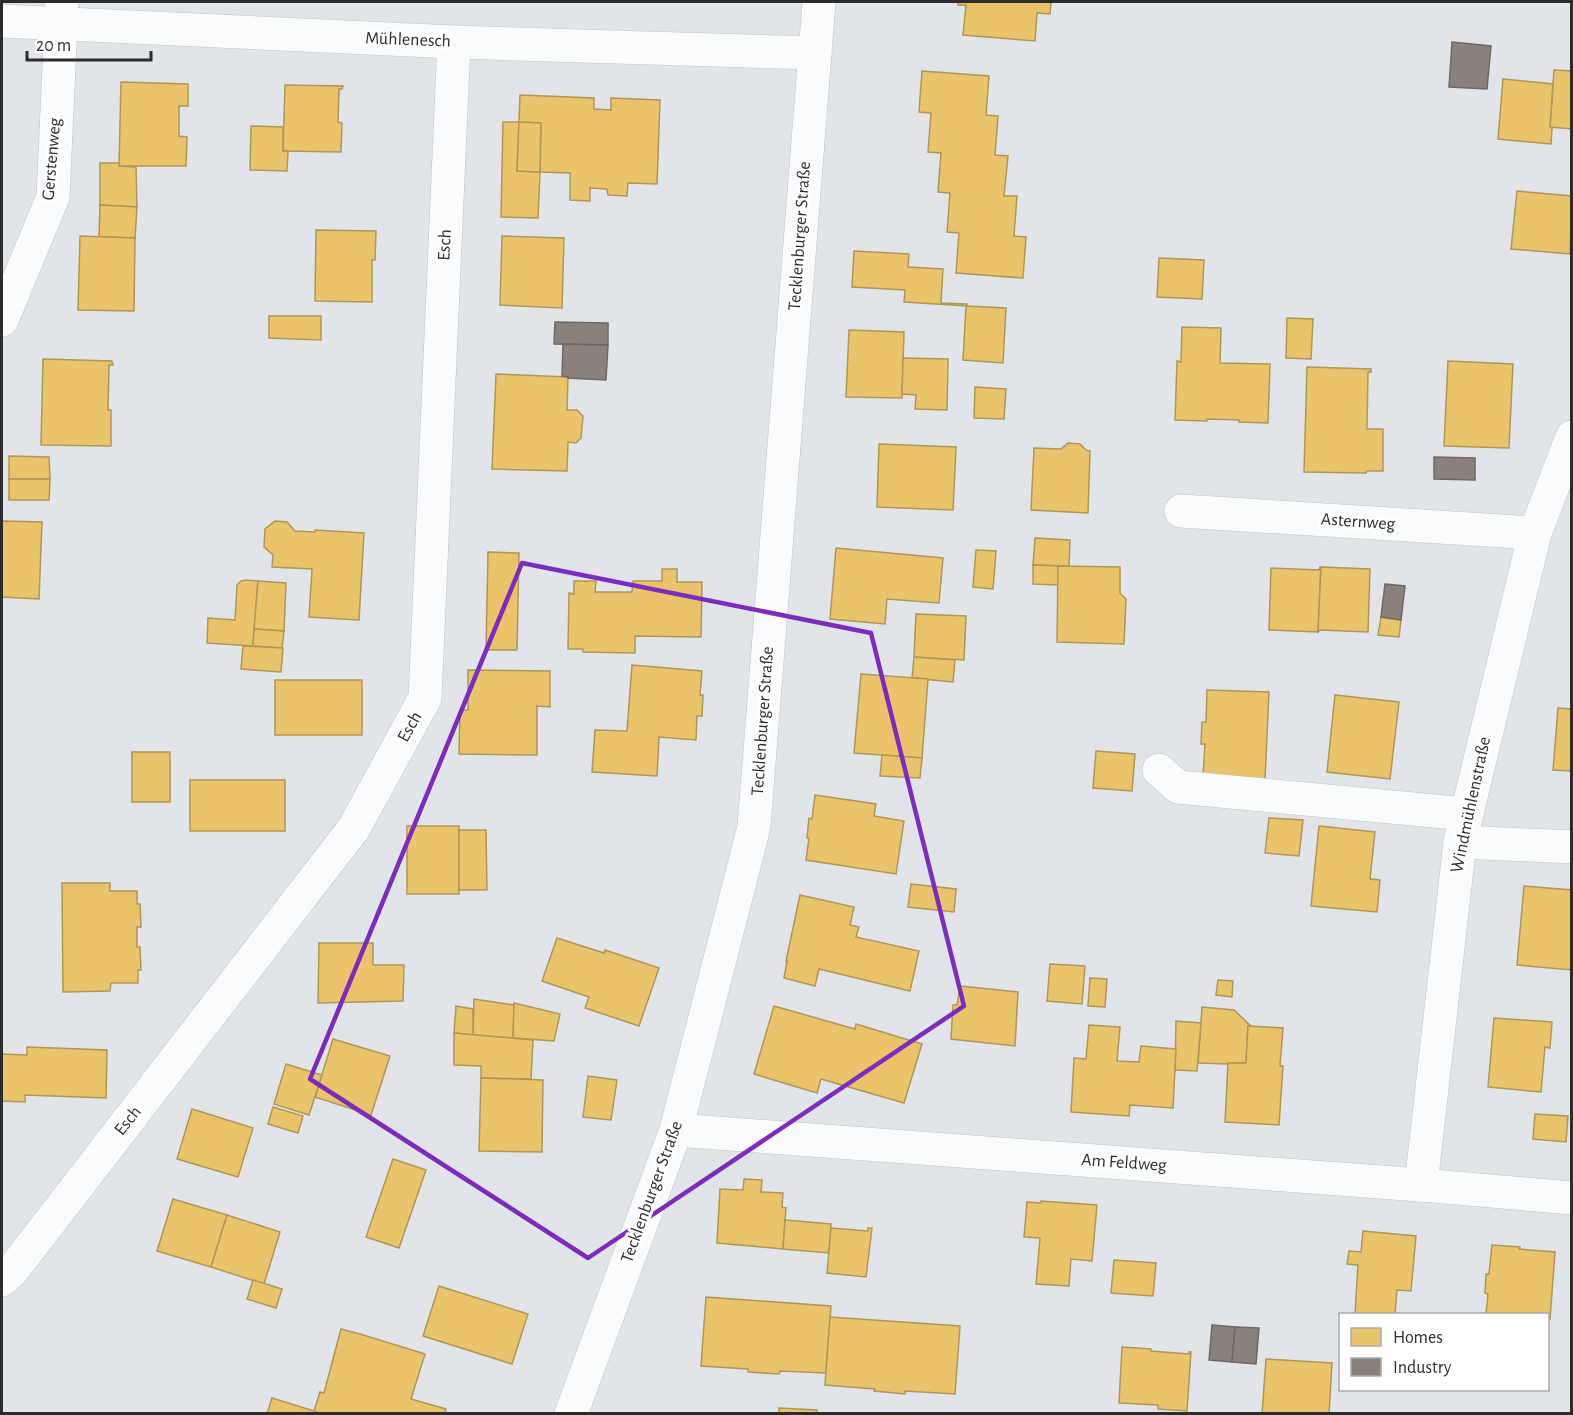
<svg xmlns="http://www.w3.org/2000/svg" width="1573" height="1415" viewBox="0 0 1573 1415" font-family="'Alegreya Sans',sans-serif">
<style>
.homes{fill:#e9c46a;stroke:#b09657;stroke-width:1.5}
.industry{fill:#8a817c;stroke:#6e6864;stroke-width:1.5}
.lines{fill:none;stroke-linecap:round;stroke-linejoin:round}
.minor-casing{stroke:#c2c4c4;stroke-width:34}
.minor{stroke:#fafbfc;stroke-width:33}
.marked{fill:none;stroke:#7b2cbf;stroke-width:4.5;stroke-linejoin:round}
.labels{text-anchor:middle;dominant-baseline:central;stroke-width:6;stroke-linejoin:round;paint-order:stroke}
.street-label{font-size:18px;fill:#2c2c2c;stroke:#fff}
</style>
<rect width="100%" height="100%" fill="#e1e5ea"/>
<g class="homes">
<path d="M958,2H1051L1050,14L1037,13L1035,41L963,35L966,5H958Z"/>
<path d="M1554,70L1572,71V129L1550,127Z"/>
<path d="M922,71L989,76L986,115L998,116L995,155L1008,156L1004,196H1017L1014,236L1026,237L1023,278L956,273L959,233L947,232L950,193L938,192L941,153L928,152L931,113L919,112Z"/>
<path d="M1503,79L1553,84L1550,127L1552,128L1551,144L1498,139Z"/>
<path d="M121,82L188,84V106H179V136L187,137L186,166H119Z"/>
<path d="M285,85L343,86L342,89H339L338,122L342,123L341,152L283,151Z"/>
<path d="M520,95L594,98V109L611,110V98L660,100L657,184L628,183L627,196L608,195L607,189L590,188V201L570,200V173L540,172L541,123L519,122Z"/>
<path d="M503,122H519L517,171L540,172L538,218L501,217Z"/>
<path d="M519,122L541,123L540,172L517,171Z"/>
<path d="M251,126L283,127V151H288L287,171L250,170Z"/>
<path d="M100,163H119V166L136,167L137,207L100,205Z"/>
<path d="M1517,191L1572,196L1570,254L1511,249Z"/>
<path d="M100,205L137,207L135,238L99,237Z"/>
<path d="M316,230L376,231L375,260H372V302L315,301Z"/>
<path d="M80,236L135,238L134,311L78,310Z"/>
<path d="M502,236L564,238L562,308L500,305Z"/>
<path d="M854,251L909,254L908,267L943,269L941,303L967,304V306L904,302L905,290L852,287Z"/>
<path d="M1159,258L1204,260L1202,299L1157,297Z"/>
<path d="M966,306L1006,308L1003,363L963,360Z"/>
<path d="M269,316H321V340L269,338Z"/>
<path d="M1287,318L1313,319L1311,359L1286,358Z"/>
<path d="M1182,327L1221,328L1220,363L1270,364L1268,423L1239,422V420L1207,419V421L1175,420L1177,361L1181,362Z"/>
<path d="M849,330L904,332L902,398L846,397Z"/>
<path d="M903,358L948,359L947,410L915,409L916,395L902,394Z"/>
<path d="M43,359L112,361L113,365H109L108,410H111V446L41,445Z"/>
<path d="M1448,361L1513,364L1509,448L1444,446Z"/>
<path d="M1307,367L1371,369V372H1368L1367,429H1383V471H1367L1366,473L1304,472Z"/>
<path d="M496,374L568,377L567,410H577L583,416L581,438L576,443L568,442L567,471L492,469Z"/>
<path d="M975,387L1006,389L1004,419L974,418Z"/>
<path d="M1068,443L1080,444L1086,450L1090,451L1088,513L1031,510L1034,448L1061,449Z"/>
<path d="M879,444L956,447L953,510L877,507Z"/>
<path d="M9,456L49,457L50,479H9Z"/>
<path d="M9,479H50L49,500H9Z"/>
<path d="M2,521L42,522L39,599L2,597Z"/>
<path d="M275,521L287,522L295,531L315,532V530L364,533L359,620L309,617L312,569L272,567L273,555L264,547L265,529Z"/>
<path d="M1035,538L1070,540L1069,566L1033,565Z"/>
<path d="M836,548L943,558L939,603L887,599L885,624L830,619Z"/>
<path d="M976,550L996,551L993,589L973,587Z"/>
<path d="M488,552L519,553L517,650H486Z"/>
<path d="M1033,565L1058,566V585L1033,584Z"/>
<path d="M1058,566L1120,567V593L1126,599L1124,644L1057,642Z"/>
<path d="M1320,567H1321L1318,632L1269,630L1271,568L1319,570Z"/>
<path d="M1321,567L1370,569L1368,632L1320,630L1318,632Z"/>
<path d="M662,569H677V582H702L701,637L635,636V653L583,652V649H568L569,593L574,594V581H596L595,592H632L633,581H662Z"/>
<path d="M246,580L258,581L253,646L207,643L208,618L235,620L237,585L241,581Z"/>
<path d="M258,581L286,583L284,631L254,629Z"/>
<path d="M916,614L966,616L964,660L914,657Z"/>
<path d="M1381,617L1401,620L1399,637L1378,635Z"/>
<path d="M254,629L284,631L282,648L253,646Z"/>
<path d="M243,646L283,648L281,672L241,669Z"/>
<path d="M914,657L955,660L953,682L912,678Z"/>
<path d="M632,665L702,671L700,695H703L702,716H697L696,740L659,737L657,776L592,772L595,730L627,731Z"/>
<path d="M468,670L550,671V707L537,706V755L459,754L460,710H468Z"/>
<path d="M861,674L928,679L922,758L854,753Z"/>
<rect x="275" y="680" width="87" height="55"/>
<path d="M1207,690L1269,692L1265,779L1203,776L1205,744H1201L1202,722H1206Z"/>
<path d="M1335,695L1399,702L1390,779L1327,772Z"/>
<path d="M1558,708L1572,709V771L1553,770Z"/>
<path d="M1096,751L1135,754L1132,791L1093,788Z"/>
<rect x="132" y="752" width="38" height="50"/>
<path d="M882,755L922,758L920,778L880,776Z"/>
<rect x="190" y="780" width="95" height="51"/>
<path d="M815,795L876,804L874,816L904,821L896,874L806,860L809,838H807L809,818L812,819Z"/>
<path d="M1269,818L1303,820L1299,856L1265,853Z"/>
<rect x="407" y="826" width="52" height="68"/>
<path d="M1319,826L1375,832L1370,879L1380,880L1377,912L1311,906Z"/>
<path d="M459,830H486L487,890H459Z"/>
<path d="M62,883H110V891H137V904H140L141,927H137V947H140L141,970H138V983H111L110,991L63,992Z"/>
<path d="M911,884L956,889L954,912L908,907Z"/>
<path d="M1524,886L1572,890V970L1517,965Z"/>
<path d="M800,895L854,907L850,925L859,927L856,937L919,951L910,991L819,969L815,986L784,978L787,961H786Z"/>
<path d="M557,938L604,953L605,950L659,968L639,1026L585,1008L589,997L542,981Z"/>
<path d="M319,943H373V965H404L403,1001L318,1003Z"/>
<path d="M1050,964L1085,966L1082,1004L1047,1001Z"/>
<path d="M1090,978L1107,979L1105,1007L1088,1006Z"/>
<path d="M1218,980L1233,981L1232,997L1216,995Z"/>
<path d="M960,986L1018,992L1015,1046L951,1039L953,1005H957Z"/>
<path d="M474,999L514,1005L513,1038L473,1035Z"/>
<path d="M514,1003L560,1014L554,1041L513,1038Z"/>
<path d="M456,1006L473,1009V1035L454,1033Z"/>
<path d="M774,1006L855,1029L856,1024L922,1044L904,1103L821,1079L817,1093L754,1074Z"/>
<path d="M1202,1007L1234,1010L1251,1026H1248L1246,1063H1228V1064L1198,1063Z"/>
<path d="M1494,1018L1552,1022L1550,1048L1545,1047L1541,1092L1488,1087Z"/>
<path d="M1176,1021L1201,1023L1197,1071L1175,1070Z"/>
<path d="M1089,1025L1120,1027L1117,1061L1139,1062L1141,1046L1176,1049L1173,1108L1130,1105L1129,1116L1071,1112L1074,1058L1086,1059Z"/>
<path d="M1248,1026L1283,1028L1280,1066H1283L1279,1125L1225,1122L1228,1063H1246Z"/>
<path d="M454,1033L533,1040L531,1079L481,1078V1066L454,1065Z"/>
<path d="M333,1039L390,1056L371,1115L315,1097Z"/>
<path d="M27,1047L107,1050L106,1098L25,1095V1102L2,1101V1054L27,1055Z"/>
<path d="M286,1064L322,1075L309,1115L274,1104Z"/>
<path d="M588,1076L617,1080L611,1120L583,1117Z"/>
<path d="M481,1078L543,1080L542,1152L479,1151Z"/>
<path d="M273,1107L303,1116L298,1133L268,1124Z"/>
<path d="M192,1109L253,1128L238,1177L177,1159Z"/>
<path d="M1535,1114L1568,1116L1566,1142L1533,1139Z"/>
<path d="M393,1159L426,1170L399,1248L366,1237Z"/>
<path d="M744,1179L762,1180L761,1192L783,1193L782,1207L786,1208L783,1249L717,1243L720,1189L743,1190Z"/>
<path d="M173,1199L227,1215L211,1267L157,1251Z"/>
<path d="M1041,1201L1097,1205L1092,1261L1071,1259L1069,1286L1036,1284L1040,1238L1024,1237L1027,1202L1041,1203Z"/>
<path d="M227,1215L280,1232L264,1284L211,1267Z"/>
<path d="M785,1220L831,1224L829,1253L783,1249Z"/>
<path d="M831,1228L868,1231V1228H872L866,1277L827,1273Z"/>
<path d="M1363,1231L1416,1236L1411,1291L1397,1290L1395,1314H1355L1358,1265L1347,1264L1349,1251L1361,1252Z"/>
<path d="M1492,1245L1520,1247L1519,1249L1555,1252L1550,1319H1548V1314H1486L1488,1294L1485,1293L1486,1274H1489Z"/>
<path d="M1114,1260L1156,1263L1153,1296L1111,1293Z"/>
<path d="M253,1280L282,1289L276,1308L247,1299Z"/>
<path d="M439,1286L528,1314L512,1364L423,1336Z"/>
<path d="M706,1297L831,1306L826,1373L780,1371L779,1374L748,1372V1369L701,1366Z"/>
<path d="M830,1317L960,1326L955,1394L905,1391V1394L874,1391L875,1389L825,1385Z"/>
<path d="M341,1329L360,1334L425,1354L411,1399L446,1409L445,1414H320L314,1411L320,1392L324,1393Z"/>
<path d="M1122,1347L1151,1349V1351L1189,1354V1352H1191L1187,1411L1158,1409V1405L1119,1403Z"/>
<path d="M1266,1359L1332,1363L1329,1414H1262Z"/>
<path d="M272,1398L314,1411L320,1414H267Z"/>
<path d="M779,1408L817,1410V1414H779Z"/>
</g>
<g class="industry">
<path d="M1452,42L1491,46L1487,89L1449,87Z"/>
<path d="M555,322L608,323V345L554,344Z"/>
<path d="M563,344L608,345L606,380L568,378V377L562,376Z"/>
<path d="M1434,457L1475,458V480L1434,479Z"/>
<path d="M1385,584L1405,586L1401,620L1381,617Z"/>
<path d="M1212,1325L1235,1327L1232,1362L1209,1360Z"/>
<path d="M1235,1327L1259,1328L1256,1364L1232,1362Z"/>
</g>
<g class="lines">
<g class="minor-casing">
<g id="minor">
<path d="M2,21L454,42L815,53"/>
<path d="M2,320L53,197L62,2"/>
<path d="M1181,511L1535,533"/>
<path d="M1159,770L1178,787L1466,814"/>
<path d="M1460,842L1572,847"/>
<path d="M676,1130L1421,1185L1572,1198"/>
<path d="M1421,1185L1460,842L1535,533L1572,437"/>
<path d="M2,1280L12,1271L354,828L425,698L454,42"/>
<path d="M571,1414L676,1130L754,827L819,2"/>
</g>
</g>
<use href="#minor" class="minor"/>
</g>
<path class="marked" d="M522,563L871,633L964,1006L588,1258L310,1079Z"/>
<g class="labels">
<g class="street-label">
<text transform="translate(408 40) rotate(2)">Mühlenesch</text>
<text transform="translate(52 159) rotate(-85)">Gerstenweg</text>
<text transform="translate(800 236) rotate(-86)">Tecklenburger Straße</text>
<text transform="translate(445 245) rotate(-87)">Esch</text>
<text transform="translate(1358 522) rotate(4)">Asternweg</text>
<text transform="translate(763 721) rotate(-86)">Tecklenburger Straße</text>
<text transform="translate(410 727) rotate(-61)">Esch</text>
<text transform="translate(1471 805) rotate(-78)">Windmühlenstraße</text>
<text transform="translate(128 1121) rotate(-52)">Esch</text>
<text transform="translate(1124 1163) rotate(4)">Am Feldweg</text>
<text transform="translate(652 1192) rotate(-70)">Tecklenburger Straße</text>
</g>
</g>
<rect width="1573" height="1415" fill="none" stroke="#2c2c2c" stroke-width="6"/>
<rect x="1339" y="1313" width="210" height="78" fill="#ffffff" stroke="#ababab" stroke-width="1.5"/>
<rect x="1351" y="1328" width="30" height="18" fill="#e9c46a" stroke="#ababab" stroke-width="1.5"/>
<text x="1393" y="1343" font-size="18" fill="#2c2c2c">Homes</text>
<rect x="1351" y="1358" width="30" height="18" fill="#8a817c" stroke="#ababab" stroke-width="1.5"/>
<text x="1393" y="1373" font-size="18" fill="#2c2c2c">Industry</text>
<path d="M27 51v9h124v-9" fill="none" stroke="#2c2c2c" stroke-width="3"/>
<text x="36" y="51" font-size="18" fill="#2c2c2c" stroke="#ffffff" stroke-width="4.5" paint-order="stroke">20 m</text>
</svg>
